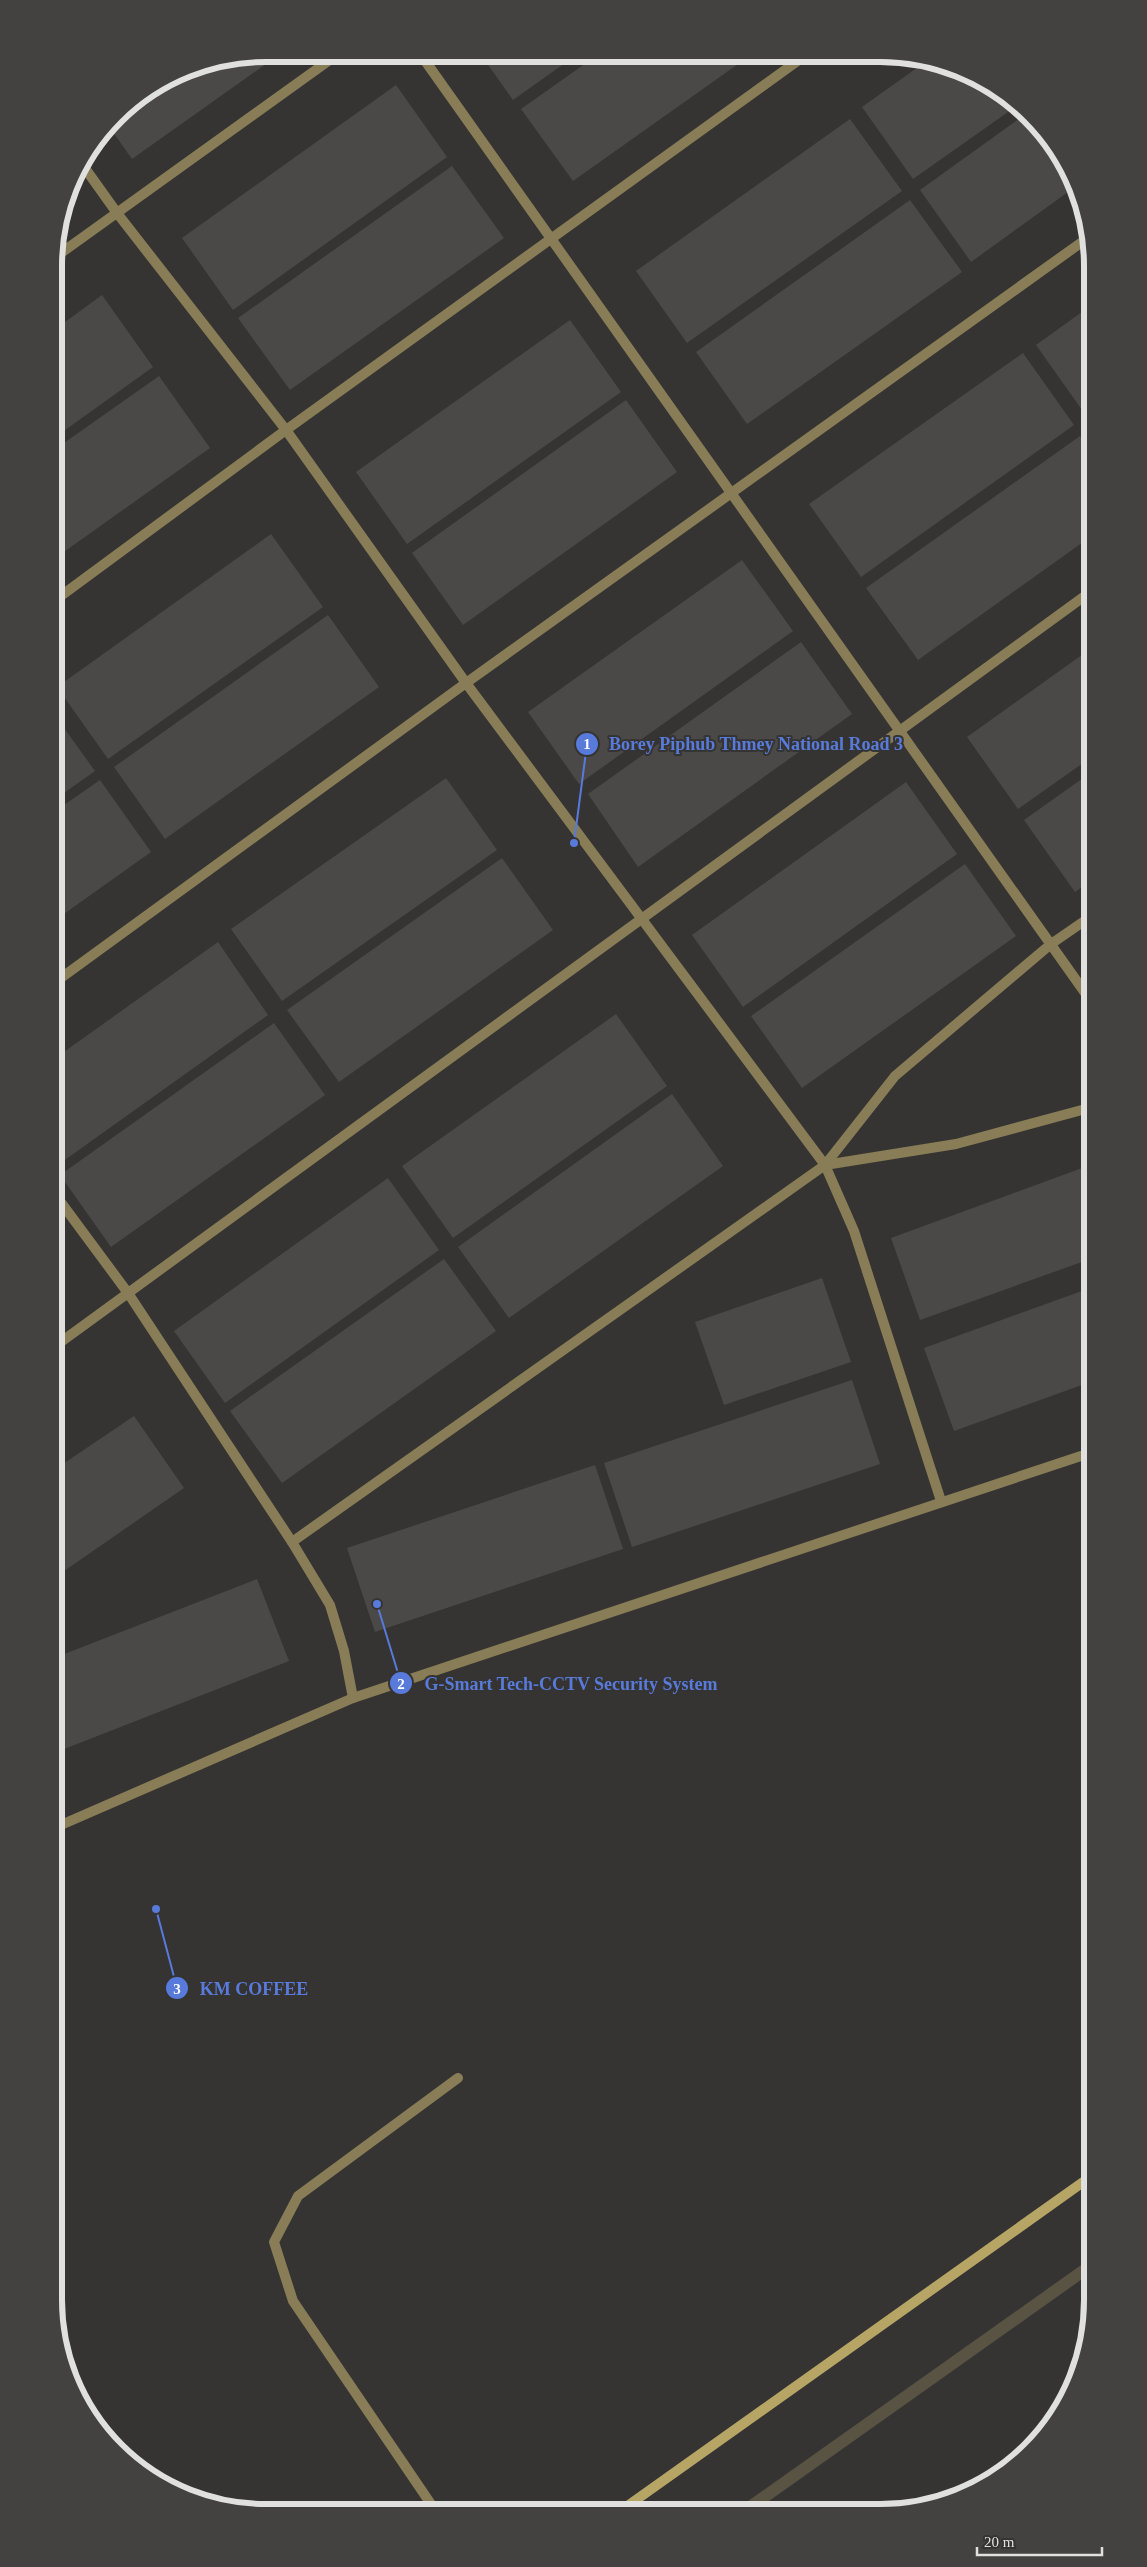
<svg xmlns="http://www.w3.org/2000/svg" width="1147" height="2567" viewBox="0 0 1147 2567" font-family="'Times New Roman',serif">
<style>
.lines{fill:none;stroke-linecap:round;stroke-linejoin:round}
.stream{stroke:#585343;stroke-width:12}
.building{fill:#4a4947}
.service{stroke:#887d56;stroke-width:10}
.minor{stroke:#887d56;stroke-width:10}
.tertiary{stroke:#887d56;stroke-width:10}
.secondary{stroke:#b7a565;stroke-width:10}
.rim{fill:none;stroke:#e0e0de;stroke-width:6}
.leader{fill:none;stroke:#587ada;stroke-width:2}
.callout-dot{fill:#587ada;stroke:#353432;stroke-width:2}
.mark-label{font-size:15px;text-anchor:middle;font-weight:bold;fill:#fff}
.callout-label{font-size:18px;text-anchor:middle;font-weight:bold;fill:#587ada;stroke:#353432;stroke-width:4;stroke-linejoin:round;paint-order:stroke}
</style>
<rect width="100%" height="100%" fill="#353432"/>
<g class="lines">
<path class="stream" d="M743,2512L1093,2264"/>
</g>
<g class="building">
<path d="M267,54H280L132,159L110,128L126,107L186,70Z"/>
<path d="M481,55H549L575,56L513,100Z"/>
<path d="M596,56L748,57L573,181L521,109Z"/>
<path d="M928,60L975,76L1018,105L913,179L862,107Z"/>
<path d="M396,85L447,157L233,310L182,238Z"/>
<path d="M1027,113L1057,149L1075,187L971,262L920,190Z"/>
<path d="M850,119L902,191L687,343L636,271Z"/>
<path d="M452,166L504,238L290,390L238,318Z"/>
<path d="M910,200L962,272L747,424L696,352Z"/>
<path d="M102,295L153,367L54,438V330Z"/>
<path d="M1093,304V413L1087,417L1036,345Z"/>
<path d="M570,320L621,392L407,544L356,472Z"/>
<path d="M1023,353L1074,425L861,577L809,504Z"/>
<path d="M159,376L210,448L54,559V450Z"/>
<path d="M626,400L677,472L463,625L412,553Z"/>
<path d="M1080,436L1093,454V535L918,660L866,588Z"/>
<path d="M271,534L323,607L108,759L57,687Z"/>
<path d="M742,560L793,631L579,784L528,712Z"/>
<path d="M328,615L379,687L165,839L114,767Z"/>
<path d="M801,642L852,714L638,867L588,794Z"/>
<path d="M1093,647V756L1018,809L967,737Z"/>
<path d="M54,714L95,771L54,800Z"/>
<path d="M1093,771V879L1075,892L1024,820Z"/>
<path d="M446,778L497,850L282,1001L231,929Z"/>
<path d="M100,780L151,852L54,921V812Z"/>
<path d="M906,782L957,854L743,1007L692,935Z"/>
<path d="M502,858L553,930L339,1082L287,1010Z"/>
<path d="M965,864L1016,936L802,1088L751,1016Z"/>
<path d="M218,942L268,1015L55,1167L54,1059Z"/>
<path d="M616,1014L667,1086L453,1238L402,1166Z"/>
<path d="M274,1023L325,1095L111,1247L60,1175Z"/>
<path d="M672,1094L723,1166L509,1318L458,1247Z"/>
<path d="M1093,1164V1258L920,1320L891,1238Z"/>
<path d="M388,1178L439,1250L225,1403L174,1331Z"/>
<path d="M444,1259L496,1331L282,1483L230,1411Z"/>
<path d="M822,1278L851,1362L724,1405L695,1322Z"/>
<path d="M1093,1287V1381L954,1431L924,1348Z"/>
<path d="M852,1380L880,1464L632,1547L604,1463Z"/>
<path d="M134,1416L184,1488L54,1578V1470Z"/>
<path d="M595,1465L623,1549L375,1632L347,1548Z"/>
<path d="M257,1579L289,1661L54,1753V1658Z"/>
</g>
<g class="lines">
<path class="service" d="M435,2510L293,2301L274,2242L298,2196L458,2078"/>
<g class="minor">
<path d="M421,55L1093,1004"/>
<path d="M82,164L117,213L286,430L466,683L825,1165L854,1231L941,1501"/>
<path d="M54,258L338,54"/>
<path d="M54,601L286,430L803,57"/>
<path d="M54,983L466,683L1089,237"/>
<path d="M825,1165L895,1076L1051,944L1093,915"/>
<path d="M54,1193L128,1293L292,1542L330,1605L344,1651L353,1698"/>
<path d="M54,1347L1093,590"/>
<path d="M292,1542L825,1165L956,1144L1093,1107"/>
</g>
<path class="tertiary" d="M54,1828L353,1698L1093,1452"/>
<path class="secondary" d="M619,2512L1093,2175"/>
</g>
<path d="M0 0H1147V2567H0ZM266 62H880A204 204 0 0 1 1084 266V2300A204 204 0 0 1 880 2504H266A204 204 0 0 1 62 2300V266A204 204 0 0 1 266 62Z" fill="#434240" fill-rule="evenodd"/>
<path class="rim" d="M266 62H880A204 204 0 0 1 1084 266V2300A204 204 0 0 1 880 2504H266A204 204 0 0 1 62 2300V266A204 204 0 0 1 266 62Z"/>
<path class="leader" d="M574 843L587 744M377 1604L401 1683M156 1909L177 1988"/>
<g class="callout-dot">
<circle cx="574" cy="843" r="5"/>
<circle cx="377" cy="1604" r="5"/>
<circle cx="156" cy="1909" r="5"/>
<circle cx="587" cy="744" r="12"/>
<circle cx="401" cy="1683" r="12"/>
<circle cx="177" cy="1988" r="12"/>
</g>
<g class="mark-label">
<text x="587" y="749">1</text>
<text x="401" y="1689">2</text>
<text x="177" y="1994">3</text>
</g>
<g class="callout-label">
<text x="756" y="750">Borey Piphub Thmey National Road 3</text>
<text x="571" y="1690">G-Smart Tech-CCTV Security System</text>
<text x="254" y="1995">KM COFFEE</text>
</g>
<path d="M977 2547v8h125v-8" fill="none" stroke="#e0e0de" stroke-width="2.5"/>
<text x="984" y="2547" font-size="15" fill="#e0e0de" stroke="#353432" stroke-width="4" paint-order="stroke">20 m</text>
</svg>
